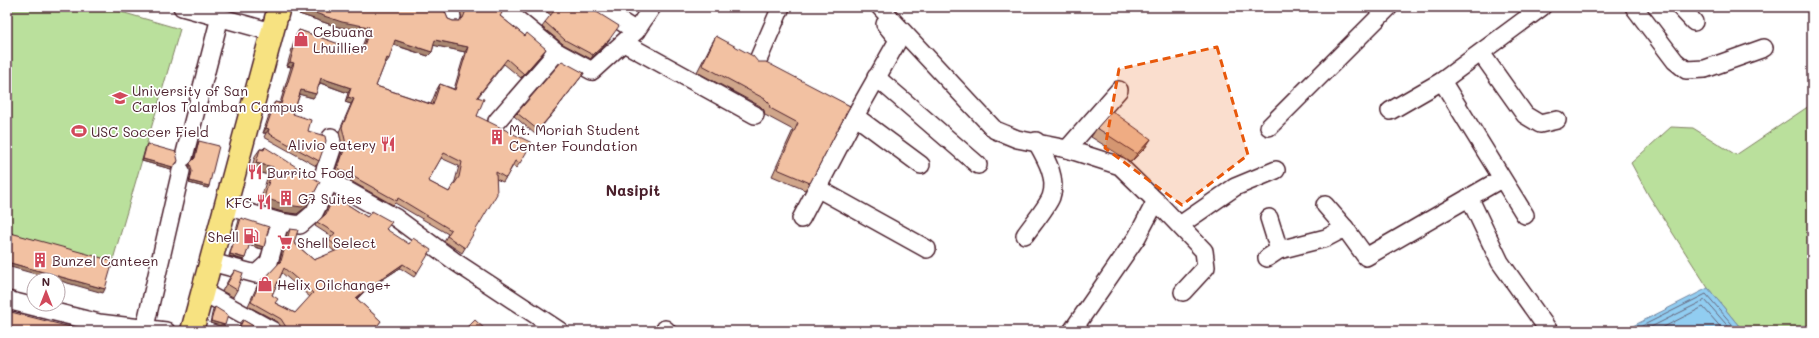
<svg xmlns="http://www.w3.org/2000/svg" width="1819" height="338" viewBox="0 0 1819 338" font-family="Mali,sans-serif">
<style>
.green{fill:#bae09c;stroke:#828064}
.water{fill:#91cdf1;stroke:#7587a2}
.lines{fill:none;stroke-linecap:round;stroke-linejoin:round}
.shore{stroke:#66657a;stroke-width:1}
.minor-casing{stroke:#4a1f2b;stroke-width:20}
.major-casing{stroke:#4a1f2b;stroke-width:25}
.minor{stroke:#fff;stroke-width:17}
.major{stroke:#f7e281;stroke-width:22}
.wall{fill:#d0a68b;stroke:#4a1f2b;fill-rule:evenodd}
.shaded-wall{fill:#a98771;stroke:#4a1f2b}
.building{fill:#f2c1a2;stroke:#4a1f2b;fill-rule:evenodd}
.marked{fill:#e8590c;fill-opacity:0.2;stroke:#e8590c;stroke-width:3;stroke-dasharray:8 5;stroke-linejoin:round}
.labels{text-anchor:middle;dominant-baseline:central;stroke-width:3.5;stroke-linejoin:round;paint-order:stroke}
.poi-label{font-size:14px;fill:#4a1f2b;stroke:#fff;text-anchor:start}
.neighbourhood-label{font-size:15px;font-weight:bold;fill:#4a1f2b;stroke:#fff}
</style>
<rect width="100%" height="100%" fill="#fff"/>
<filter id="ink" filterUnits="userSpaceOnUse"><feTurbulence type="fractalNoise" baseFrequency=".025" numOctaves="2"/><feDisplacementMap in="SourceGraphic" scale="8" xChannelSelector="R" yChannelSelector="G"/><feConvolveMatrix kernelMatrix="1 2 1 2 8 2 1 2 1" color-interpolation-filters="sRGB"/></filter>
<g filter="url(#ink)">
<g class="green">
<path d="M7,7H104L180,29L112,263L7,232Z"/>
<path d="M1812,104V331H1743L1708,288L1649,196L1631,163L1671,127L1693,128L1736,155Z"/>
</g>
<path class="water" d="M1708,288L1743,331H1623Z"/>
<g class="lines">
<g class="shore">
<path d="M1632,331L1706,294L1738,331"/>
<path d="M1643,331L1705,300L1732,331"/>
<path d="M1656,331L1703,307L1724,331"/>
</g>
<g class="minor-casing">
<g id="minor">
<path d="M182,7L272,32"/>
<path d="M449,7L452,16"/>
<path d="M502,7L557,52L592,71L636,31L652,7"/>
<path d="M598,7L636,31"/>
<path d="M880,7L995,130L1017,139L1067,149L1120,166L1156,201L1204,251L1206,267L1183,292"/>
<path d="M1634,7L1675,61L1686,70L1705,69L1764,48"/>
<path d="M1680,7L1694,22"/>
<path d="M624,43L755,115"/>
<path d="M1481,53L1525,115L1540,124L1557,120"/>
<path d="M758,60L781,7"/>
<path d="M876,77L978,165"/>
<path d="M1442,81L1525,215"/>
<path d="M1390,111L1442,81L1542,7"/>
<path d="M855,116L921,165"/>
<path d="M497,121L557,52"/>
<path d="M1269,127L1389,7"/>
<path d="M1067,149L1119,90"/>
<path d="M184,157L220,17"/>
<path d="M330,181L396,218L457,263L560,331"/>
<path d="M817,188L927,249"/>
<path d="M1469,197L1500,262L1549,331"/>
<path d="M1325,205L1345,228L1366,257L1501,179"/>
<path d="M226,206L280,222L300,225L314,213L330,181L323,176L333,146L331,137"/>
<path d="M1269,218L1279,250"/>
<path d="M801,219L855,116L897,42L896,37L885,24"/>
<path d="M1180,225L1235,187L1276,170"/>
<path d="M1025,235C1032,225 1047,207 1051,197C1058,178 1045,157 1036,141"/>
<path d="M1267,258L1279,250L1326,238L1345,228"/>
<path d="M211,262L256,274L269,262L280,222"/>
<path d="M203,292L273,331"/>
<path d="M7,300L99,323L166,331"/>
<path d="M665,329L667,331"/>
<path d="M144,331L181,171"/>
<path d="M1072,331L1137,237L1156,201"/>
</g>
</g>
<g class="major-casing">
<path id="major" d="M192,331L279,7"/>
</g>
<use href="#minor" class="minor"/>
<use href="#major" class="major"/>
</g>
<g class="wall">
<path d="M302,7H443L448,19L453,21H459L462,18L459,7H497L500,16L525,36L546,49L521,78L504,64L478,97L477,116L520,163L516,168L513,166L503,182L496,179L465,248L462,253L444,241L448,234L395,203L393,205L335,172L343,149L339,132L351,104L345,102L348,93L320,83L313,98L300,94L293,114L308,131L319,161L316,166L264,137L266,133H263L272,106L275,102L280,103L291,67L287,66L296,35L299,30L360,52L366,36L364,35L365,31L338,27L299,14ZM394,45L428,56L432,52L434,45L465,52L454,89L440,84L437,89L431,104L376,86L385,63H386ZM441,158L459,166L455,181L449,192L428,181Z"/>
<path d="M540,7H593L606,44L591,59L563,44L542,27L551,15Z"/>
<path d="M716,36L758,62L850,106L810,183L805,190L772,176L793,130L765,115L764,110L760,106L697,72L712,43Z"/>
<path d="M584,73L553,113L535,134L514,116L517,113Z"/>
<path d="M1097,128L1151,139L1145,148L1131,162L1091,137Z"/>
<path d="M199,141L209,186L208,188L189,183L191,173L189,165L194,159L198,143Z"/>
<path d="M147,144L178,161L171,169L142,161L146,146Z"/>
<path d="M265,147L306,207L297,214L282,212L259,205L268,175L251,170L255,156L260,149H263Z"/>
<path d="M334,196L387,230L417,273L414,277L400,268L365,291L357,299L381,321L373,331H283L278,322L248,306L258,284L261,280L266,277L279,264L287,233L290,229L294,243L314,260L335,252L326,244L332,237L315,226L317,222L324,215L331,200ZM282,273L310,297L295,313L275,303L272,295Z"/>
<path d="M241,218L264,247L262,249L249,245L244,260L229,256L239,220Z"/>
<path d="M235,270L237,290L233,297L222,291L230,277Z"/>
<path d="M215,307L225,325L223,327L210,323L213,309Z"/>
<path d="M243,320L262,331H237L240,324Z"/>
</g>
<g class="shaded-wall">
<path d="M303,9L369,27L365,31L338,27L299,14Z"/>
<path d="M367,31H369L366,36L364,35Z"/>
<path d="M395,40L432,52L428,56L392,44Z"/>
<path d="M435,40L468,47L465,52L432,45Z"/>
<path d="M609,40L606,44L591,59L593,55Z"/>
<path d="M546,49L543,53L521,78L524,74Z"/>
<path d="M387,58L389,59L386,63L383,62Z"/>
<path d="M290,62L294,63L291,67L287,66Z"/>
<path d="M584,73L553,113L535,134L538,130Z"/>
<path d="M321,78L351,88L348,93L318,82Z"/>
<path d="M301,90L316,94L313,98L298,94Z"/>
<path d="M348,97L354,99L351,104L345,102Z"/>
<path d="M266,128L269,129L266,133H263Z"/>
<path d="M1151,139L1145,148L1131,162L1137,154Z"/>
<path d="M143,159L173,167L171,169L142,161Z"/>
<path d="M256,163L273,167L268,175L251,170Z"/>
<path d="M190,181L209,186L208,188L189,183Z"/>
<path d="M264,198L311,199L306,207L297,214L282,212L259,205Z"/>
<path d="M250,243L264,247L262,249L248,245Z"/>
<path d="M230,254L245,258L244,260L229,256Z"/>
<path d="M7,262L105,289L103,293L7,266Z"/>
<path d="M403,264L400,268L365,291L353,302L356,298L368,288Z"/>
<path d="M211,321L225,325L223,327L210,323Z"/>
</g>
<g class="building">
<path d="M303,7H443L448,19L453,21H459L463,18L465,13L463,7H497L502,13L500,16L525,36L527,33L546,49L524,74L507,59L477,97L484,99L477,116L532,143L520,163L515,161L506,178L496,172L497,194L465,248L447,236L451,230L398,198L397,201L338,168L346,144L342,127L354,99L348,97L351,88L321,78L316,94L301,90L293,114L311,120L308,131L325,136L326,141L319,161L268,133L269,129L266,128L275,102L281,104L294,63L290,62L299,30L362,52L369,31H367L369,27L342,22L303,9ZM395,40L432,52L435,40L468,47L455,90L440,84L433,105L376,86L387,58L389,59ZM444,153L462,162L459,177L449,192L428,181Z"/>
<path d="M548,7H593L595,11L619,26L609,40L593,55L565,40L545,22L554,11Z"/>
<path d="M716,36L753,56L758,62H766L850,106L810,183L777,169L798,123L770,108L769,103L765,99L702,65Z"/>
<path d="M562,61L584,73L556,109L538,130L517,113Z"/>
<path d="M1112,111L1151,139L1137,154L1097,128Z"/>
<path d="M199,141L219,146L209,186L190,181L192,171L190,163L195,158Z"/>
<path d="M147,144L176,152L178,161L173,167L143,159Z"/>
<path d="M265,147L320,182L311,199L302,207L287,205L264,198L273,167L256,163L260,149L264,150Z"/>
<path d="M334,196L367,217L372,211L392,222L386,229L409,244L413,238L431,250L417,273L403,264L368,288L356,298L381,321L373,331H285L286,327L281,319L251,302L261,280L266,277L281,261L290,229L298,230L294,243L314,260L340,249L329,240L335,233L317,222L326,214ZM284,268L313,293L295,313L275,303L278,299L272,295Z"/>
<path d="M241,218L269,227L264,247L250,243L245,258L230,254Z"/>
<path d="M7,232L113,261L105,289L7,262Z"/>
<path d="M235,270L243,273L237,290L227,284Z"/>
<path d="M215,307L228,315L225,325L211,321Z"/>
<path d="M7,311L86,331H7Z"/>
<path d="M243,320L262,331H238Z"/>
<path d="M475,320L487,331H464Z"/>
</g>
</g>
<path class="marked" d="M1217,47L1248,155L1182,205L1105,148L1119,69Z"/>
<defs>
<g id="shop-bare" transform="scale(1.2)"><path d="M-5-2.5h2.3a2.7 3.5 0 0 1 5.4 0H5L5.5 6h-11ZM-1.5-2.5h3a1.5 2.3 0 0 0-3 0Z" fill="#d1495b" stroke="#fff" stroke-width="2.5" paint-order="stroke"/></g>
<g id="university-bare" transform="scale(1.2)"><path d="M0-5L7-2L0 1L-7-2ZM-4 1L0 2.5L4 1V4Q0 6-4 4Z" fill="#d1495b" stroke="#fff" stroke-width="2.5" paint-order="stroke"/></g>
<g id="stadium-bare" transform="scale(1.2)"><path d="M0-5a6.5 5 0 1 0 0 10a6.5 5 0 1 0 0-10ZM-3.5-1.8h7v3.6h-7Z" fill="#d1495b" stroke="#fff" stroke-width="2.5" paint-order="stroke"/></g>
<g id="building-bare" transform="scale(1.2)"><path d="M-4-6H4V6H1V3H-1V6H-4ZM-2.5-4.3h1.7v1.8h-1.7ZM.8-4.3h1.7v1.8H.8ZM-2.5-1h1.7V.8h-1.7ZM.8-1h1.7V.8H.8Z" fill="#d1495b" stroke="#fff" stroke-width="2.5" paint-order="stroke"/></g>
<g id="restaurant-bare" transform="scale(1.2)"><path d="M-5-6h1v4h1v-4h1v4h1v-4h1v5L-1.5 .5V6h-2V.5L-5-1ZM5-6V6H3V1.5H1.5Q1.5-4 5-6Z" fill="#d1495b" stroke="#fff" stroke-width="2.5" paint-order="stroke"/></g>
<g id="fuel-bare" transform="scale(1.2)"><path d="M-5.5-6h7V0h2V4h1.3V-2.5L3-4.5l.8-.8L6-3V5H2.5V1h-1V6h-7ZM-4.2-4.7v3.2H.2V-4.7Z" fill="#d1495b" stroke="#fff" stroke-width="2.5" paint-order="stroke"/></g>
<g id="supermarket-bare" transform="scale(1.2)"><path d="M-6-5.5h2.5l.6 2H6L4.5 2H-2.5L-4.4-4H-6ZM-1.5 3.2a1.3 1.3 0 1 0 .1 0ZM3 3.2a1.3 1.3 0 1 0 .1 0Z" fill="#d1495b" stroke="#fff" stroke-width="2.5" paint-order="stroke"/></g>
</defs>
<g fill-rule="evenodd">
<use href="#shop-bare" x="301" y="39"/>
<use href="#university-bare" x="120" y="98"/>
<use href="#stadium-bare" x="79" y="131"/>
<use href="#building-bare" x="497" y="137"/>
<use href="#restaurant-bare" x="388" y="144"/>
<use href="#restaurant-bare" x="255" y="172"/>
<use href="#building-bare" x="286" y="198"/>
<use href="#restaurant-bare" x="264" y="202"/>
<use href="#fuel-bare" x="251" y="236"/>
<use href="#supermarket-bare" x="285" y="242"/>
<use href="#building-bare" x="40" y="260"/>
<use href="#shop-bare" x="265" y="284"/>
</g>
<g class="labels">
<g class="poi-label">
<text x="313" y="31">Cebuana<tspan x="313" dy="16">Lhuillier</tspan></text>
<text x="132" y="90">University of San<tspan x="132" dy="16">Carlos Talamban Campus</tspan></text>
<text x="509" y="129">Mt. Moriah Student<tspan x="509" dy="16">Center Foundation</tspan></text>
<text x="91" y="131">USC Soccer Field</text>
<text x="376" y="144" text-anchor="end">Alivio eatery</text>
<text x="267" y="172">Burrito Food</text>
<text x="298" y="198">G7 Suites</text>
<text x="252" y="202" text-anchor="end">KFC</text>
<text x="239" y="236" text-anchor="end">Shell</text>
<text x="297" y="242">Shell Select</text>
<text x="52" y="260">Bunzel Canteen</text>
<text x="277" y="284">Helix Oilchange+</text>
</g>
<g class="neighbourhood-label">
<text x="633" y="190">Nasipit</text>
</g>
</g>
<rect width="1819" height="338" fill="none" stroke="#fff" stroke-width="24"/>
<rect x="12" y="12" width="1795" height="314" fill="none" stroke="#4a1f2b" stroke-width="1.5" filter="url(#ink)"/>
<g transform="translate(46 292)"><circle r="19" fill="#ffffff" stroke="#b7a5aa"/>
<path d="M0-3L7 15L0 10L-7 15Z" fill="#d1495b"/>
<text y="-6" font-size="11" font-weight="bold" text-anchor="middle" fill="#4a1f2b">N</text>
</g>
</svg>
